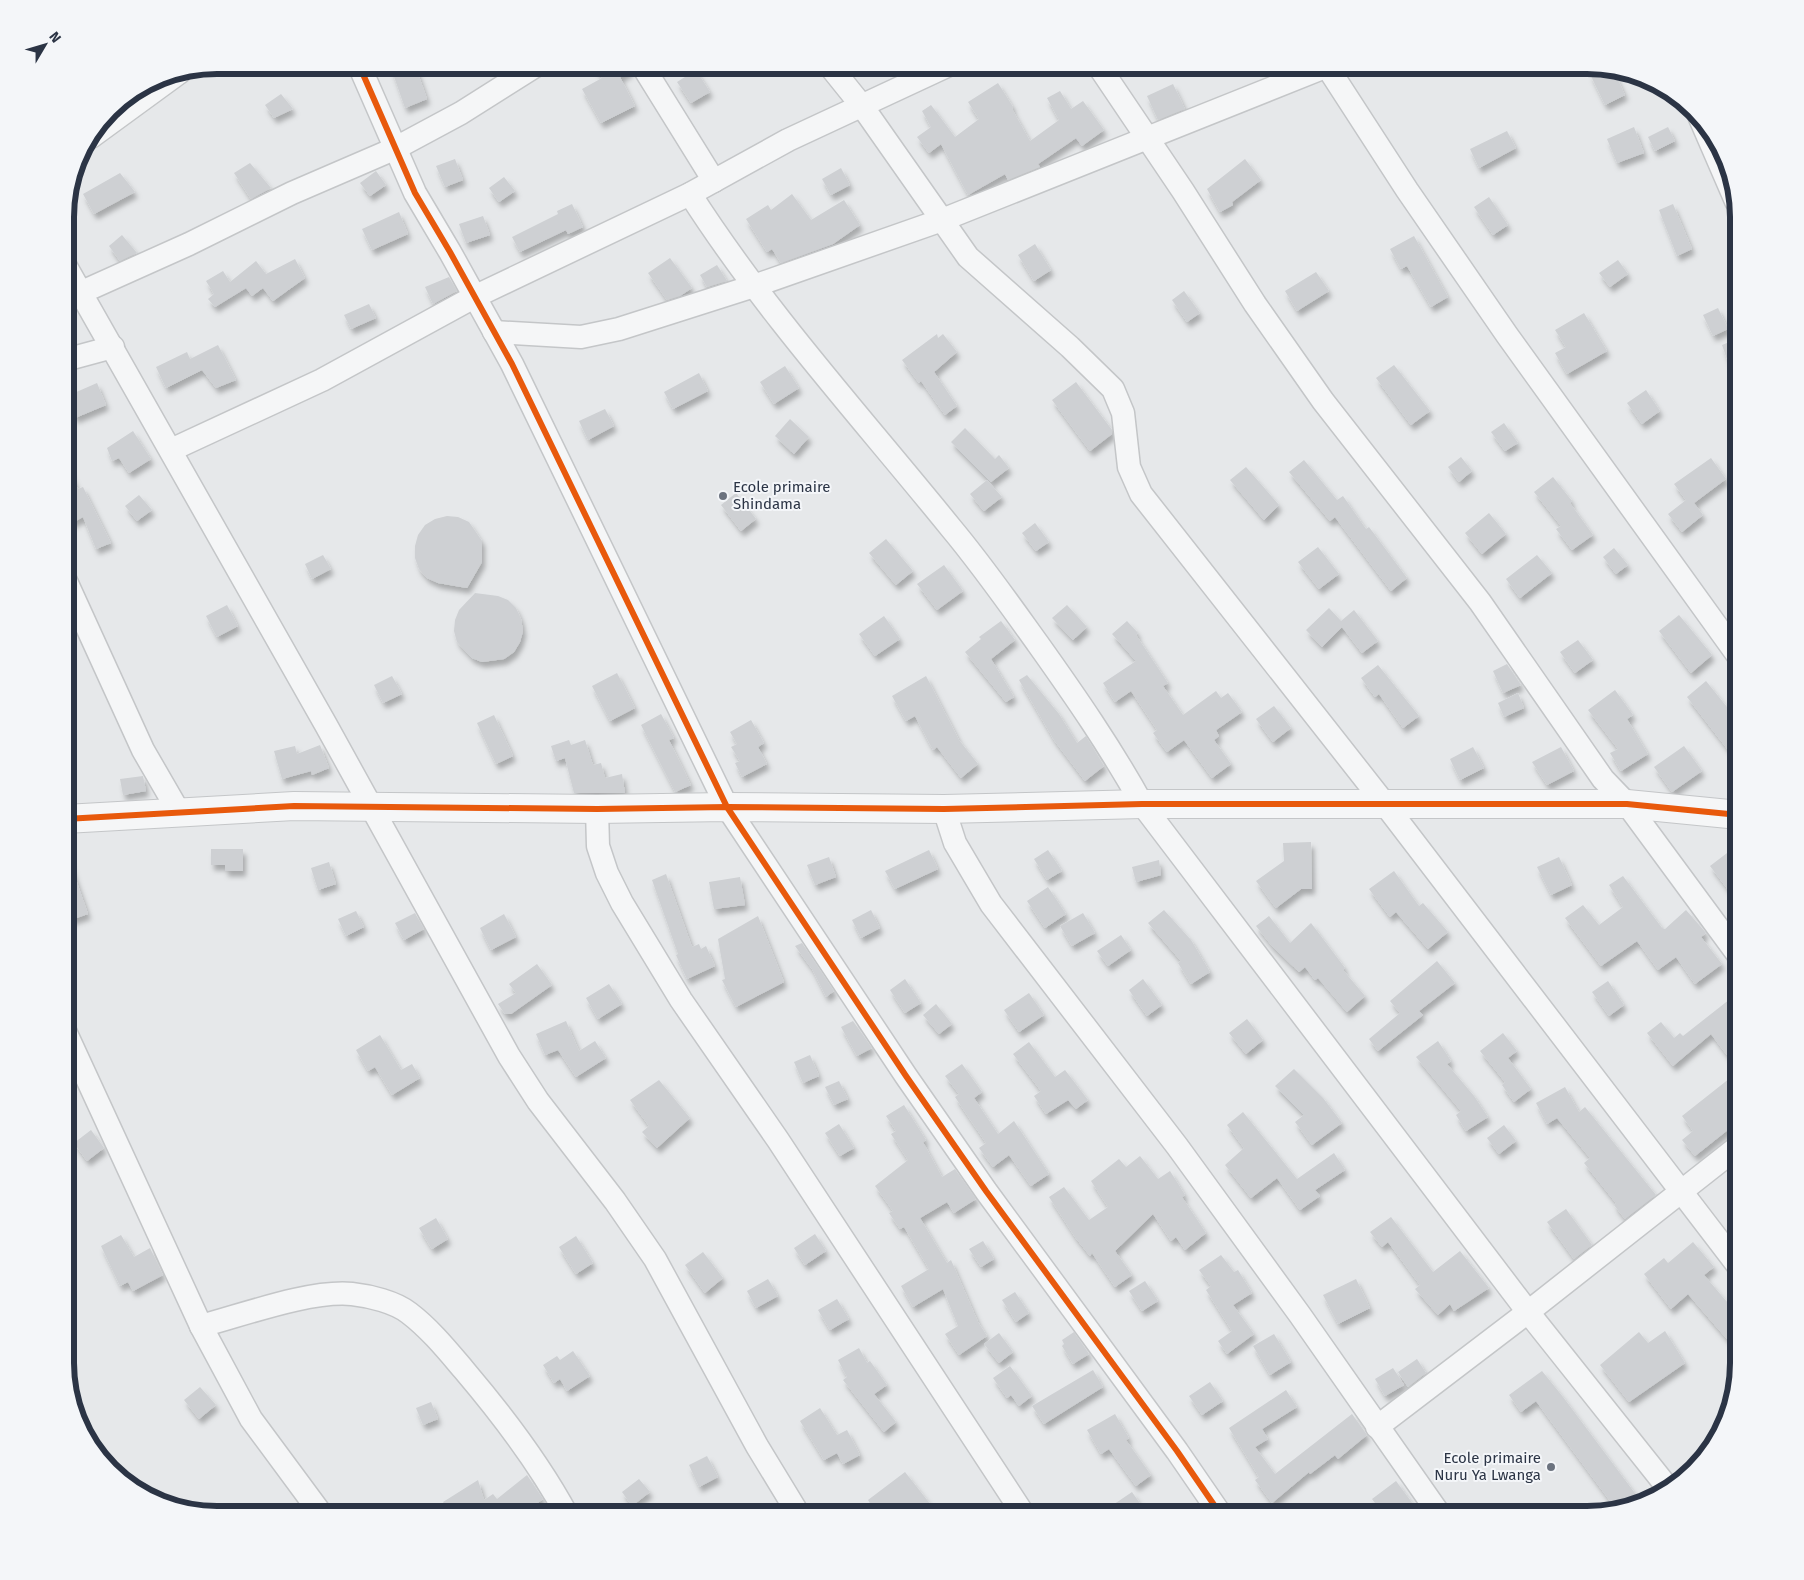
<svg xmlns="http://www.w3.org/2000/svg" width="1804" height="1580" viewBox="0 0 1804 1580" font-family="'Fira Sans',sans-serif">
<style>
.building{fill:#ced0d3;filter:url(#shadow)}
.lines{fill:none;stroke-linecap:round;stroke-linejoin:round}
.minor-casing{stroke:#c4c6c8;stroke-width:25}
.tertiary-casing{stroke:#c4c6c8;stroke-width:30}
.minor{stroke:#f5f6f7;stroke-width:22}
.tertiary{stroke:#f5f6f7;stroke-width:28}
.cycleway-casing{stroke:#f4f6f9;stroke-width:9}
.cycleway{stroke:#e8590c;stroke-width:6}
.poi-dot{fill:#6c737f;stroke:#f4f6f9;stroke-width:2}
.labels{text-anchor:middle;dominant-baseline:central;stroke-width:4;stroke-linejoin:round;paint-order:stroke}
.poi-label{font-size:15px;fill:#2b3445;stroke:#f4f6f9;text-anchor:start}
.rim{fill:none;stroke:#2b3445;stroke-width:6}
</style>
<defs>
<filter id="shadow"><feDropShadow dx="3" dy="5.5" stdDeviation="2.5" flood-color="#0004"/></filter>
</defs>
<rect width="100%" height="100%" fill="#e6e8ea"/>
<g class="building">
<path d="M390,65H415L427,99L405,108Z"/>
<path d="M593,65H629L630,71L620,77L635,106L601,123L582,89L602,78Z"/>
<path d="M1603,68L1613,70L1625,95L1605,105L1590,74Z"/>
<path d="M696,70L710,92L691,103L677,82Z"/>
<path d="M998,83L1013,107L1012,109L1030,141L1059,120L1047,98L1060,91L1071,109L1083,101L1104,130L1082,146L1076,138L1038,164L1040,167L1008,180L1005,174L968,195L941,144L929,153L917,137L931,127L922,111L931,105L955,137L979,119L968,102Z"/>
<path d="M1173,84L1185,109L1158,120L1147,96Z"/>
<path d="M281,94L293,109L274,118L265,105Z"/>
<path d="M1634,127L1644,153L1617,163L1607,139Z"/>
<path d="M1668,127L1675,141L1655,151L1648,137Z"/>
<path d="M1507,131L1516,148L1479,168L1470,149Z"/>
<path d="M455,159L463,180L445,187L436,166Z"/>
<path d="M1245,159L1261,180L1232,202L1233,205L1220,212L1207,189Z"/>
<path d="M250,163L271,188L251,199L234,173Z"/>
<path d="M841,168L850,185L831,195L822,179Z"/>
<path d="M376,171L386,185L370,196L360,183Z"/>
<path d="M120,173L135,192L94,214L83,194Z"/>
<path d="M504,177L515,191L499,202L489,188Z"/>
<path d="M792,194L811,220L844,200L860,225L833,244L781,263L772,249L767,252L746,219L768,205L771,210Z"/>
<path d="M1489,197L1508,225L1493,235L1474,207Z"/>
<path d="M572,204L583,227L568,234L566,230L520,252L512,237L558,214L557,211Z"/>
<path d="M1673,204L1692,249L1677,256L1659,210Z"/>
<path d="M399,212L408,234L372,250L362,229Z"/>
<path d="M483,216L490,235L466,243L459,224Z"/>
<path d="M122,235L137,253L120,261L109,246Z"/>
<path d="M1414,236L1448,297L1431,307L1407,266L1401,269L1390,249Z"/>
<path d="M1035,244L1051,270L1034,281L1018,255Z"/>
<path d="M670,258L692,288L680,296L667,300L648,273Z"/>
<path d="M295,259L305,278L273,301L263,288L252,296L246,288L215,307L208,299L214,294L206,281L223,271L230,282L256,261L266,274Z"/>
<path d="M1618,260L1628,274L1610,287L1599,273Z"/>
<path d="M717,265L727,281L707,287L700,275Z"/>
<path d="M1316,272L1329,291L1297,311L1285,291Z"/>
<path d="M449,277L457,291L433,304L425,287Z"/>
<path d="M1184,291L1200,313L1187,322L1172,300Z"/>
<path d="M369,304L376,318L351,329L344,315Z"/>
<path d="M1718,308L1728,329L1713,336L1703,315Z"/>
<path d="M1584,313L1607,351L1567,374L1555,353L1566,347L1555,330Z"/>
<path d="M937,334L938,338L943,334L957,352L934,372L957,406L945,415L921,381L919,383L902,360Z"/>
<path d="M1739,338V386L1737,387L1722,345Z"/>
<path d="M218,345L236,380L216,388L202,370L166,388L156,367L187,352L190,359Z"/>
<path d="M1394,365L1430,411L1411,425L1376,378Z"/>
<path d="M785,366L799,388L774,404L760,382Z"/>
<path d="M699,373L708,391L673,409L664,392Z"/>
<path d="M1076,382L1112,430V434L1090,451L1052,400Z"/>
<path d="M97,383L106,405L75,418L65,397Z"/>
<path d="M1646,390L1660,411L1642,424L1627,403Z"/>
<path d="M605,409L614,426L588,440L579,421Z"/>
<path d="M790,419L809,437L794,454L775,436Z"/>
<path d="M1504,423L1518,443L1505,451L1491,432Z"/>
<path d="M965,428L995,459L999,455L1009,468L991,482L951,442Z"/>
<path d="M133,431L151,459L129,473L119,458L112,461L107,448Z"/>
<path d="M1461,457L1472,471L1459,482L1448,467Z"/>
<path d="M1711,458L1726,479L1694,503L1703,515L1682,532L1668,514L1686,500L1674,484Z"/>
<path d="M1304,460L1337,500L1343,496L1366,529L1369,527L1407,578L1391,591L1335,517L1330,521L1289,472Z"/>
<path d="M65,461L78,489L83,487L111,543L96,549L83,517L72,523L65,510Z"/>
<path d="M1246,467L1279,505L1264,520L1230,480Z"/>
<path d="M1553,477L1572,501L1570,503L1593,535L1572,550L1556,529L1561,526L1534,492Z"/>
<path d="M987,480L1002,497L984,511L970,494Z"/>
<path d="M736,493L756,519L741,531L721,505Z"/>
<path d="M139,495L152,510L137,521L125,506Z"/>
<path d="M1489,513L1506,534L1482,554L1465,533Z"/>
<path d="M447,516L458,517L469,522L482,541V562L467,588L438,583L427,578L419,569L415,558V546L418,535L425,525L435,519Z"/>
<path d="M1035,523L1049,542L1036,551L1022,533Z"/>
<path d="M886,539L913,571L896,585L869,553Z"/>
<path d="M1318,547L1339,574L1319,589L1298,562Z"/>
<path d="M1614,548L1628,565L1616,574L1603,557Z"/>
<path d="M323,555L331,569L312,579L305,564Z"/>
<path d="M1537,555L1552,573L1520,598L1506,579Z"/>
<path d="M944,565L963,591L937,610L917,584Z"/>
<path d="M475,593L498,596L508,600L516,608L521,619L523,631L520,642L514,652L504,659L482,662L472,658L457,642L454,631L455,620L459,610Z"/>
<path d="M227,605L238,626L217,637L206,616Z"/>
<path d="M1067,605L1087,627L1073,640L1052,618Z"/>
<path d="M1329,608L1341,621L1354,610L1378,641L1362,653L1342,627L1322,647L1306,630Z"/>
<path d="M1679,615L1712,655L1691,673L1659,631Z"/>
<path d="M884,616L900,639L875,656L859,634Z"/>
<path d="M1001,621L1015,640L991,659L1014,697L1006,702L965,652L981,639L979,637Z"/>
<path d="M1127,621L1138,633L1136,635L1168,683L1163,686L1183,715L1216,691L1221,698L1228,693L1242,712L1216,730L1219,736L1214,740L1231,764L1212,778L1184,740L1167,752L1153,733L1157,730L1131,691L1115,702L1103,683L1136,661L1112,634Z"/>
<path d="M1578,640L1593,660L1575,673L1560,652Z"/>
<path d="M1507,664L1521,685L1503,693L1493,671Z"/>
<path d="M1378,665L1419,716L1403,728L1379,694L1375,697L1361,678Z"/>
<path d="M617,673L635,708L610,721L592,686Z"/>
<path d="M1027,675L1059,714L1077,743L1086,736L1104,766L1085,781L1054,740L1019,680Z"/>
<path d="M392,676L402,694L383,703L374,685Z"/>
<path d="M926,676L959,740L978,764L961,778L937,747L933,750L915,716L906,721L892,696Z"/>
<path d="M1706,681L1739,722V764L1687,697Z"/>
<path d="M1615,690L1633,715L1627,719L1648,754L1621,771L1610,753L1618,749L1588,710Z"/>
<path d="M1518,693L1524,708L1504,717L1498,703Z"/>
<path d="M1274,706L1291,728L1273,742L1256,719Z"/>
<path d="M661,714L674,738L669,740L691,785L675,792L641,725Z"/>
<path d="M494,715L513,756L496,764L477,723Z"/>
<path d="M751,720L764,743L758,747L767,764L742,777L735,763L740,761L731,747L737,744L730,732Z"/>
<path d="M569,740L571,745L585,740L593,765L601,763L605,778L622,774L625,793H574L565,758L556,761L551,746Z"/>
<path d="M320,745L329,768L312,775L311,771L282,779L274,751L295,746L297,754Z"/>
<path d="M1684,746L1702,771L1672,792L1654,767Z"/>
<path d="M1473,747L1484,768L1460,780L1450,759Z"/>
<path d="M1561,747L1574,771L1547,785L1532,762Z"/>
<path d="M143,776L146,791L123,795L120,779Z"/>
<path d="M1311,842L1312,889H1301L1276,908L1256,881L1284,861L1283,843Z"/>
<path d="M211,849H243V871H225V865H211Z"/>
<path d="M929,850L938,869L895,889L885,871Z"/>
<path d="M1048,850L1062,871L1047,880L1034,859Z"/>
<path d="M1731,850L1739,860V904L1710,866Z"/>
<path d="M65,857H68L88,914L65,922Z"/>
<path d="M829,857L836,877L815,885L807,865Z"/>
<path d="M1559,857L1572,885L1551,895L1537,867Z"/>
<path d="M1159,860L1161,875L1136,882L1132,867Z"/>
<path d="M329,862L336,884L318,890L311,868Z"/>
<path d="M1394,871L1419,906L1423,903L1448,932L1428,949L1396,912L1390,917L1369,889Z"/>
<path d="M666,874L692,947L699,944L701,949L706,946L715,966L687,979L676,955L678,954L652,880Z"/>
<path d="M1623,876L1662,928L1665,929L1686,910L1706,933L1701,937L1722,964L1695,984L1676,957L1658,970L1637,941L1601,966L1565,918L1583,905L1599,925L1623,907L1609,885Z"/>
<path d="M740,877L745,905L714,909L709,882Z"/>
<path d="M1048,887L1066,914L1045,928L1027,901Z"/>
<path d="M871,910L880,928L861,938L852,920Z"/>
<path d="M1164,910L1191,940L1210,972L1191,984L1178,963L1181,961L1148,923Z"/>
<path d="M356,911L364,927L346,936L338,919Z"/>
<path d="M415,913L424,929L404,940L395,923Z"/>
<path d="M1083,913L1095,933L1072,946L1060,926Z"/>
<path d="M504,914L516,937L491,950L480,928Z"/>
<path d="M758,916L784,982L736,1007L722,980L725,979L718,939Z"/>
<path d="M1269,916L1290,943L1311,923L1345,968L1343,970L1365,996L1347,1012L1318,978L1315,980L1305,967L1299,972L1272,946L1256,926Z"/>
<path d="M1121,935L1131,950L1108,966L1097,951Z"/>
<path d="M802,943L834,991L826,997L812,969L795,946Z"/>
<path d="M1437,961L1455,983L1419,1011L1423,1015L1378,1051L1369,1039L1400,1013L1390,1001Z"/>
<path d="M537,964L552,985L511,1014H505L498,1004L516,993L509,984Z"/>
<path d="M905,979L921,1003L905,1013L890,990Z"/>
<path d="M1143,979L1162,1005L1147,1016L1129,990Z"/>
<path d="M1608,981L1624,1005L1609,1016L1592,992Z"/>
<path d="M609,984L622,1004L598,1019L586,998Z"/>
<path d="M1739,992V1022L1729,1030L1739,1043V1121L1695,1156L1682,1140L1693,1131L1682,1116L1739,1071L1711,1034L1673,1066L1647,1033L1661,1022L1674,1038L1680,1033L1683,1036Z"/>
<path d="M1029,993L1044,1015L1019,1032L1004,1010Z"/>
<path d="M936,1004L952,1024L939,1034L923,1015Z"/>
<path d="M1247,1019L1263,1040L1246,1054L1229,1033Z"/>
<path d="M566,1021L579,1051L595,1041L606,1058L576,1077L558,1050L545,1055L536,1034Z"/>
<path d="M853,1021L872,1048L857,1056L841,1027Z"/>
<path d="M1503,1033L1517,1051L1508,1058L1531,1089L1514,1102L1502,1085L1505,1082L1480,1051Z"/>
<path d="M380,1035L401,1070L412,1064L420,1078L392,1095L375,1067L368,1071L356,1050Z"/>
<path d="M1438,1041L1451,1061L1447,1064L1474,1096L1488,1117L1466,1131L1456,1115L1461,1111L1416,1057Z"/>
<path d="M1029,1042L1055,1077L1065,1070L1088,1100L1076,1109L1068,1100L1046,1114L1034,1096L1041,1091L1013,1054Z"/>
<path d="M810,1055L819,1076L803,1083L794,1062Z"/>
<path d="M962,1064L982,1092L974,1098L998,1134L1014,1121L1049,1174L1031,1186L1009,1155L993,1167L979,1148L986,1143L955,1097L959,1094L945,1076Z"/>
<path d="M1294,1069L1323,1098L1342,1123L1312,1145L1295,1122L1304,1115L1275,1086Z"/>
<path d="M659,1080L690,1118L657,1148L642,1132L649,1126L630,1100Z"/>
<path d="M839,1081L848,1099L834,1105L825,1087Z"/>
<path d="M1565,1087L1579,1112L1585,1107L1656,1195L1625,1219L1614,1205L1616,1203L1584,1163L1590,1158L1557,1118L1547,1124L1536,1103Z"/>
<path d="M904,1105L926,1140L923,1142L942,1177L955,1169L976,1199L954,1213L947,1202L920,1218L947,1263L951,1260L978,1322L987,1336L959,1355L945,1334L958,1326L943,1289L913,1307L901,1286L929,1269L904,1227L900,1229L889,1213L893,1211L875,1186L908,1160L891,1134L896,1131L886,1116Z"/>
<path d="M1243,1112L1297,1179L1334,1153L1345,1170L1315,1190L1320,1196L1300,1210L1277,1178L1251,1198L1225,1165L1244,1148L1227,1125Z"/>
<path d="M839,1124L854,1148L840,1156L825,1133Z"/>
<path d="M1504,1125L1516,1141L1499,1154L1487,1138Z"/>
<path d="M91,1130L104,1148L87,1161L74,1143Z"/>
<path d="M1140,1156L1158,1179L1170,1171L1185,1195L1182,1197L1206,1233L1185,1250L1176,1237L1171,1241L1153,1214L1115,1251L1132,1275L1115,1287L1092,1253L1090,1256L1075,1237L1049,1197L1064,1187L1089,1220L1108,1207L1091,1181L1119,1159L1126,1167Z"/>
<path d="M1566,1209L1592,1245L1574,1259L1547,1222Z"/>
<path d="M1391,1217L1433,1272L1460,1251L1489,1288L1454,1311L1450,1304L1438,1315L1415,1289L1420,1285L1388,1242L1382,1247L1370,1232Z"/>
<path d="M436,1218L448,1239L432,1249L419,1228Z"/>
<path d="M815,1234L826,1251L805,1265L794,1248Z"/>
<path d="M121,1235L134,1257L150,1248L163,1275L133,1291L128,1282L120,1286L101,1246Z"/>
<path d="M576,1236L593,1263L576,1274L559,1247Z"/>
<path d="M983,1241L994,1259L981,1267L969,1249Z"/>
<path d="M1693,1242L1714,1267L1704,1275L1739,1316V1353L1688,1294L1671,1309L1644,1274L1664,1258L1668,1263Z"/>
<path d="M703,1252L723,1278L705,1293L685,1265Z"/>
<path d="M1221,1255L1234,1272L1238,1270L1252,1293L1233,1305L1254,1334L1227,1354L1218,1341L1232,1331L1206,1290L1211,1286L1199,1270Z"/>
<path d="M768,1279L778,1296L756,1308L747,1291Z"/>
<path d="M1356,1279L1370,1308L1338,1324L1323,1295Z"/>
<path d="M1145,1281L1158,1301L1142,1311L1129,1291Z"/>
<path d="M1015,1292L1029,1313L1016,1322L1002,1300Z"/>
<path d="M837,1299L849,1319L830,1330L818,1310Z"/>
<path d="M1665,1331L1685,1363L1629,1402L1600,1365L1639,1332L1648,1343Z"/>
<path d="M1074,1332L1089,1354L1073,1364L1062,1346L1064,1344L1062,1340Z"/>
<path d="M999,1333L1013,1352L999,1363L984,1344Z"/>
<path d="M1274,1334L1291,1362L1270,1375L1253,1346Z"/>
<path d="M859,1348L867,1363L870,1361L887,1385L874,1394L896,1422L884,1432L843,1380L847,1377L838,1360Z"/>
<path d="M573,1351L590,1376L567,1391L560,1379L554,1383L543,1365L557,1356L560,1360Z"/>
<path d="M1417,1359L1426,1373L1408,1387L1398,1372Z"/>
<path d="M1010,1366L1032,1396L1019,1406L1011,1395L1007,1398L993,1378Z"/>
<path d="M1393,1368L1404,1385L1385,1396L1375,1379Z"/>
<path d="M1093,1370L1103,1387L1044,1424L1032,1406Z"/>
<path d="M1542,1371L1563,1397L1643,1504L1616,1509L1536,1401L1521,1412L1509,1395Z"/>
<path d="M1210,1382L1223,1401L1202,1415L1189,1396Z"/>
<path d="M200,1387L216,1405L199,1419L184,1400Z"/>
<path d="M1286,1390L1297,1407L1262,1429L1268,1439L1255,1447L1275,1474L1352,1414L1367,1435L1338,1459L1335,1455L1310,1474L1309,1472L1272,1503L1255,1480L1259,1477L1229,1428Z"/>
<path d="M431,1402L438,1419L423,1425L416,1408Z"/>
<path d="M820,1408L837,1435L847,1430L860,1455L843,1464L837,1453L824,1460L800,1421Z"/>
<path d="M1115,1414L1129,1438L1126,1440L1151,1475L1136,1486L1109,1449L1101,1454L1087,1430Z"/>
<path d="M707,1456L718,1477L699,1487L689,1465Z"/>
<path d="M905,1472L931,1505L919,1515H877L868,1500Z"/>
<path d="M527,1475L543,1499L526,1512L520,1503L506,1513L507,1515H477L483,1510L478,1504L461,1515H451L443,1502L478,1480L484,1500L493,1494L497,1499Z"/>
<path d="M639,1479L650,1492L632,1506L622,1492Z"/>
<path d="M1396,1481L1421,1515H1384L1372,1499Z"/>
<path d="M1132,1492L1148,1515H1098Z"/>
</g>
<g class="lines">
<g class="minor-casing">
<g id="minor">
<path d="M359,65L415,193L450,252L512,364L727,807L906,1076L986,1191L1177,1451L1221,1515"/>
<path d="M642,65L714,181"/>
<path d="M829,65L862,106L968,257L1070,347L1113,389L1123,413L1129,467L1141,494L1384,803L1739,1267"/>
<path d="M1098,65L1183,191L1255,304L1323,401L1480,602L1603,779L1627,804L1739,956"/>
<path d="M1326,65L1407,190L1507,335L1739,657"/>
<path d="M1700,118L1736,201"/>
<path d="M91,137L180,72"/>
<path d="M690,194C767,314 862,418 951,528C982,565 1010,605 1038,644C1075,696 1111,748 1142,804L1528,1312L1668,1488"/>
<path d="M65,265L326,725L509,1056L538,1101L615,1201L655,1259L757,1446L799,1515"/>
<path d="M82,292L189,244L292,193L394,149L461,113L537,65"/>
<path d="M494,332L581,337L619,329L754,286L942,220L1330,65"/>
<path d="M65,360L113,347"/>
<path d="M171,450L322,380L474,297L690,194L788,140L949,65"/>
<path d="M65,579L143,750L180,814"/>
<path d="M597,809L598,846L607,873L622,903L681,1000L778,1140L1024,1515"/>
<path d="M944,809L955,843L991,904L1177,1146L1300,1315L1440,1515"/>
<path d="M65,1031L201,1326L251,1419L322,1515"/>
<path d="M201,1326C243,1315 310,1290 352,1294C370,1296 395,1302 409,1313C430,1329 447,1350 464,1370C503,1416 539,1463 567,1515"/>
<path d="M1377,1427L1528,1312L1739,1146"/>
</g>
</g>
<g class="tertiary-casing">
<path id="tertiary" d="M65,819L294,806L597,809L727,807L944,809L1142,804H1627L1739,815"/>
</g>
<use href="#minor" class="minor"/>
<use href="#tertiary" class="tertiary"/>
<g class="cycleway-casing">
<g id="cycleway">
<path d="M359,65L415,193L450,252L512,364L727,807L906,1076L986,1191L1177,1451L1221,1515"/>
<path d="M65,819L294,806L597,809L727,807L944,809L1142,804H1627L1739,815"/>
</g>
</g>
<use href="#cycleway" class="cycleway"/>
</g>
<g class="poi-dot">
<circle cx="723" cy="496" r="5"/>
<circle cx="1551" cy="1467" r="5"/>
</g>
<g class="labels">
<g class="poi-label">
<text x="733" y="487">Ecole primaire<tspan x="733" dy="17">Shindama</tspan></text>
<text x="1541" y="1458" text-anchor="end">Ecole primaire<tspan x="1541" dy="17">Nuru Ya Lwanga</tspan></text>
</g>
</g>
<path d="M0 0H1804V1580H0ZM217 74H1587A143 143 0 0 1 1730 217V1363A143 143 0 0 1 1587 1506H217A143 143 0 0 1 74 1363V217A143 143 0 0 1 217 74Z" fill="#f4f6f9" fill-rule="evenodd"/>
<path class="rim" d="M217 74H1587A143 143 0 0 1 1730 217V1363A143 143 0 0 1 1587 1506H217A143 143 0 0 1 74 1363V217A143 143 0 0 1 217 74Z"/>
<g transform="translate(45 45) rotate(52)" stroke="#f4f6f9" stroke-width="4" paint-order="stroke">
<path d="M0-4L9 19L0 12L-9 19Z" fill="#2b3445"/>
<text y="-8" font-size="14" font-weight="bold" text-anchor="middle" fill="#2b3445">N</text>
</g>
</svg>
